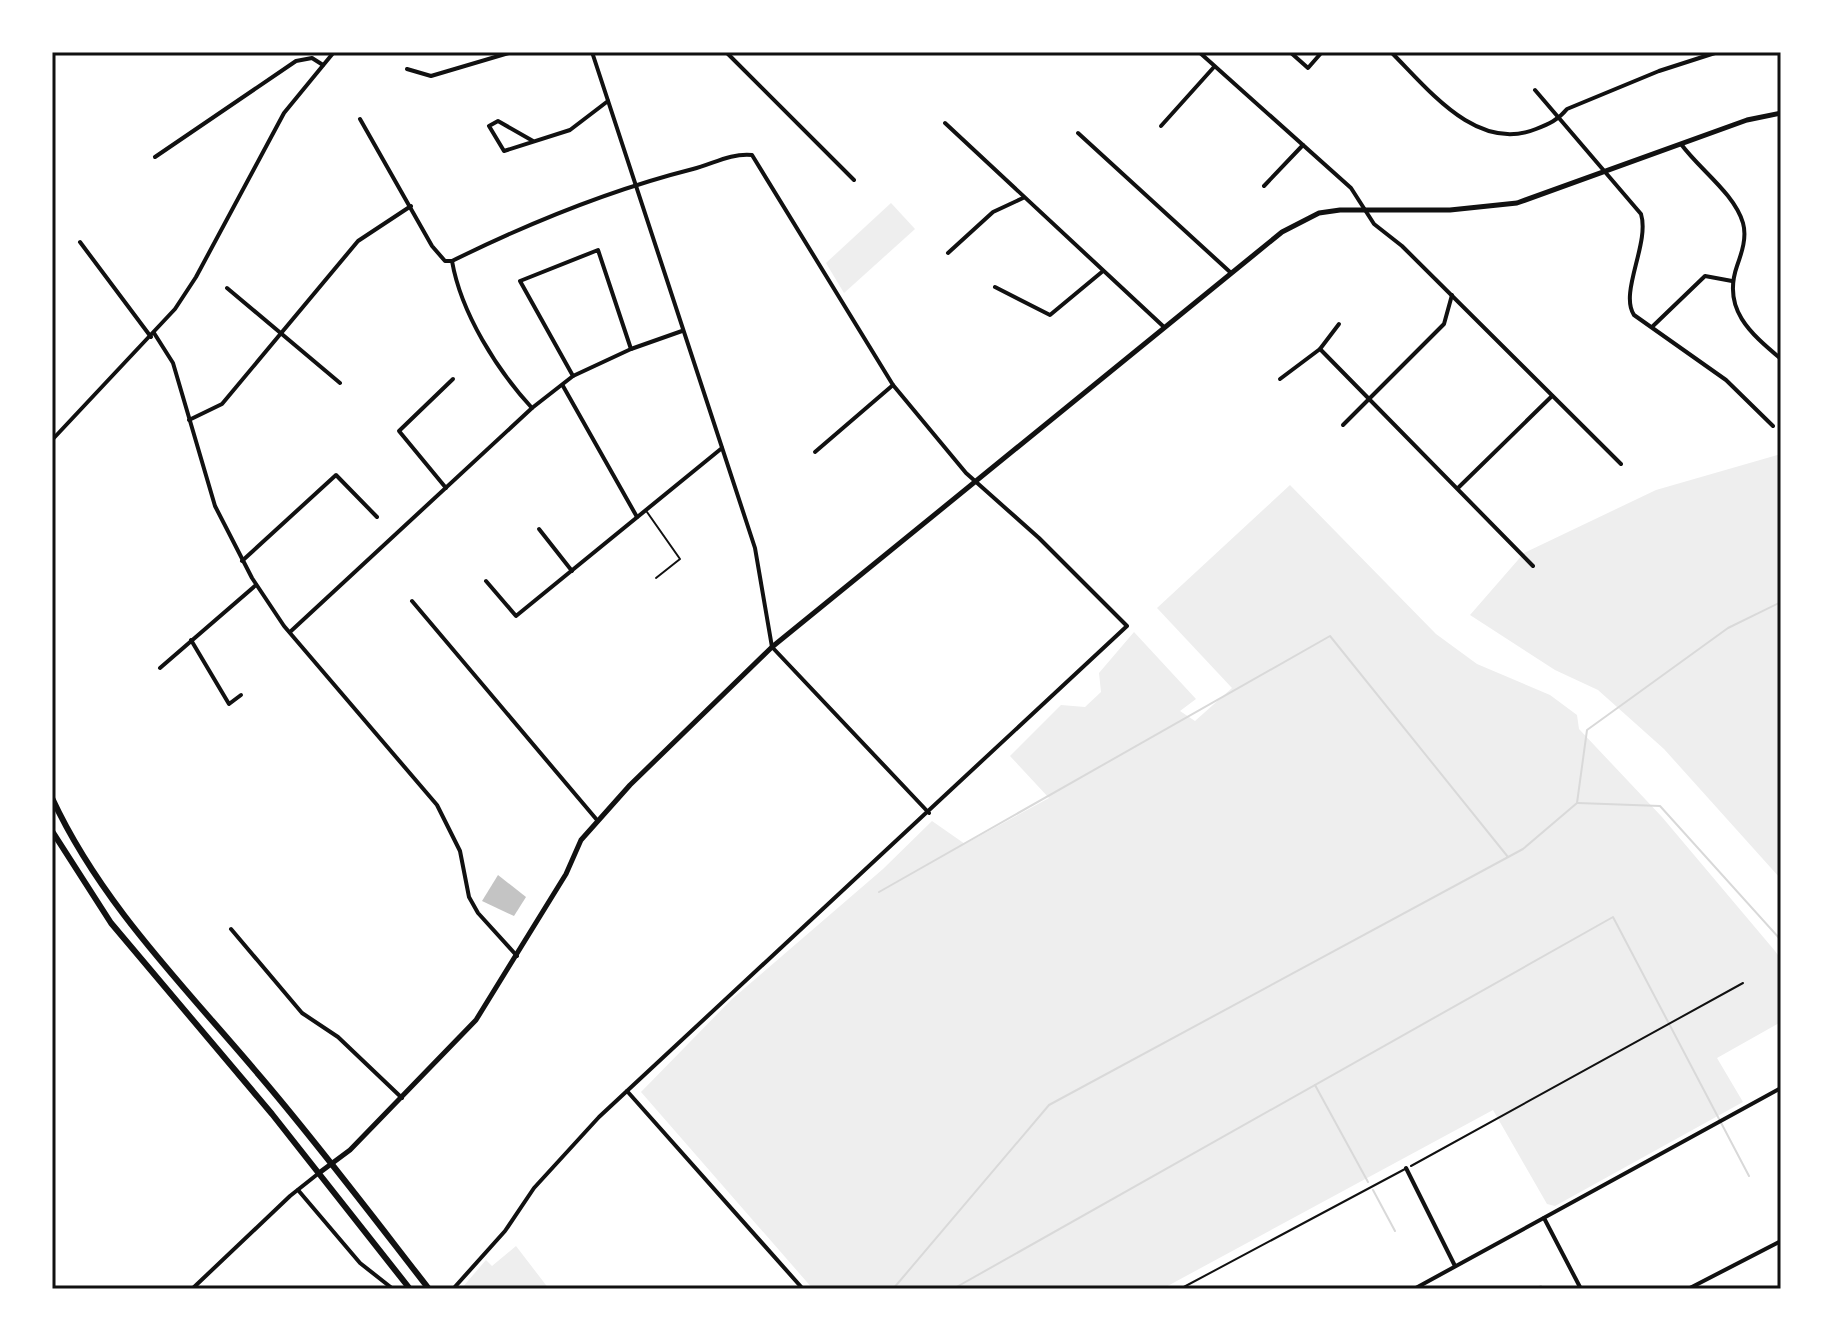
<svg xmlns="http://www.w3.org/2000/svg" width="1833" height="1341" viewBox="0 0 1833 1341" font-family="'Source Sans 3',sans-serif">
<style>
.green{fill:#eee}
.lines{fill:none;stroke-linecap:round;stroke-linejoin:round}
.stream{stroke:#d9d9d9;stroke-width:2}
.building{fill:#c4c4c4}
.path{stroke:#111;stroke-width:2}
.service{stroke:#111;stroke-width:2}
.minor{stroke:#111;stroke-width:4}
.tertiary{stroke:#111;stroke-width:5}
.secondary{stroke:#111;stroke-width:6}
.neatline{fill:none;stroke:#111;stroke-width:3}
</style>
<rect width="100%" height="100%" fill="#fff"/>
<g class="green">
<path d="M891,203L915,229L844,293L826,263Z"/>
<path d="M1781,454V879L1664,749L1598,690L1555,670L1470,615L1524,553L1656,490Z"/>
<path d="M1290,485L1436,634L1477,664L1550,695L1577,715L1579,729L1662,817L1775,951L1781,959V1022L1717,1058L1743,1102L1555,1206L1547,1204L1493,1110L1162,1289H813L641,1092L731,1000L883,869L932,821L965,844L1049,798L1010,756L1061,705L1085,707L1101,692L1099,673L1134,632L1196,699L1180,711L1195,721L1232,688L1157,608Z"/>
<path d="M516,1246L549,1289H461L486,1260L492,1266Z"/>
</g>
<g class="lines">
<g class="stream">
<path d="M1578,803L1660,806L1781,940"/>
<path d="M879,892L1330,636L1508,857"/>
<path d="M1315,1085L1368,1182"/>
<path d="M1373,1190L1395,1231"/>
<path d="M1427,1288L1428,1289"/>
<path d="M893,1289L1049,1105L1523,849L1577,803L1587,730L1728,628L1781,602"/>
<path d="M953,1289L1613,917L1749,1176"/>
<path d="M1535,1289L1541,1286"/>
</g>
</g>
<path class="building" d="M498,875L526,897L514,916L482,901Z"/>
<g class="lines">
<path class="path" d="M1411,1166L1743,983"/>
<g class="service">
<path d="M647,512L680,559L656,578"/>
<path d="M1180,1289L1405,1169"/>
</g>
<g class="minor">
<path d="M592,52L755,548L772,647L929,813"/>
<path d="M726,52L854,180"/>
<path d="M1199,52L1351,188L1374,224L1402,246L1621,464"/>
<path d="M1290,52L1308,68L1322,52"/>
<path d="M1391,52C1429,90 1477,153 1536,129C1549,124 1558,120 1567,109L1659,71L1718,52"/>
<path d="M407,69L431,76L512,52"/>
<path d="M1535,90L1641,214C1650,243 1619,293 1634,315L1726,380L1773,426"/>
<path d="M360,119L432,246L445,261H452C529,223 610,190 693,169C713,164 730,153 752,155L893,385L966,473L1039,538L1127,626L599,1117L534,1188L505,1231L453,1289"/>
<path d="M945,123L1164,327"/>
<path d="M1161,126L1214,67"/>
<path d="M1078,133L1230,272"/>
<path d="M533,141L498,121L489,126L504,151L570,130L608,101"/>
<path d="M1681,144C1699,169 1734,193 1743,223C1747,237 1742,252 1737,266C1722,309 1750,333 1781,359"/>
<path d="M155,157L296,61L312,58L323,65"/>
<path d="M1264,186L1303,145"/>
<path d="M80,242L151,337"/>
<path d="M948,253L993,212L1023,198"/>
<path d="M452,261C461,313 497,370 532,408"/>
<path d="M995,287L1050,315L1103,271"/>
<path d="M227,288L340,383"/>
<path d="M1653,326L1705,276L1732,281"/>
<path d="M154,333L173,363L215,506L252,578L284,626L437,805L460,851L469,897L478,913L517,956"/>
<path d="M1320,349L1533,566"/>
<path d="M573,376L520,281L598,250L631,349"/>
<path d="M1280,379L1320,349L1339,324"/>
<path d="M563,386L637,517"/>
<path d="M189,420L222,404L358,241L411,206"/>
<path d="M1343,425L1444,324L1452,295"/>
<path d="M52,440L175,309L196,277L284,113L334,52"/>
<path d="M815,452L893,385"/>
<path d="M1459,487L1552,396"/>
<path d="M446,488L399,431L453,379"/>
<path d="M539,529L572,571"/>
<path d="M242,561L336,475L377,517"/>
<path d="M486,581L516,616L722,448"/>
<path d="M412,601L597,820"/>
<path d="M290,632L532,408L573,376L631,349L682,331"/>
<path d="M191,640L229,704L241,695"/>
<path d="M160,668L256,585"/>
<path d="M231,929L302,1013L338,1037L402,1098"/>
<path d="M627,1091L803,1289"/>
<path d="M1406,1168L1455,1266"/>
<path d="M298,1190L360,1263L393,1289"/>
<path d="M1544,1218L1581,1289"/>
<path d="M192,1289L290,1196L319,1173"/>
<path d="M1414,1289L1781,1088"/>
<path d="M1688,1289L1781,1241"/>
</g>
<path class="tertiary" d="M319,1173L350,1150L476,1020L566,874L581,840L630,785L772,647L1282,232L1319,213L1340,210H1450L1517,203L1747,120L1781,113"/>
<g class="secondary">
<path d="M52,798C101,904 185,987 259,1075C318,1144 373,1217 429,1289"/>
<path d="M52,831L111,923L272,1114L410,1289"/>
</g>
</g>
<rect width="1833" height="1341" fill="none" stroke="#ffffff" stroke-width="108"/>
<rect x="54" y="54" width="1725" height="1233" class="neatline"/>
</svg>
